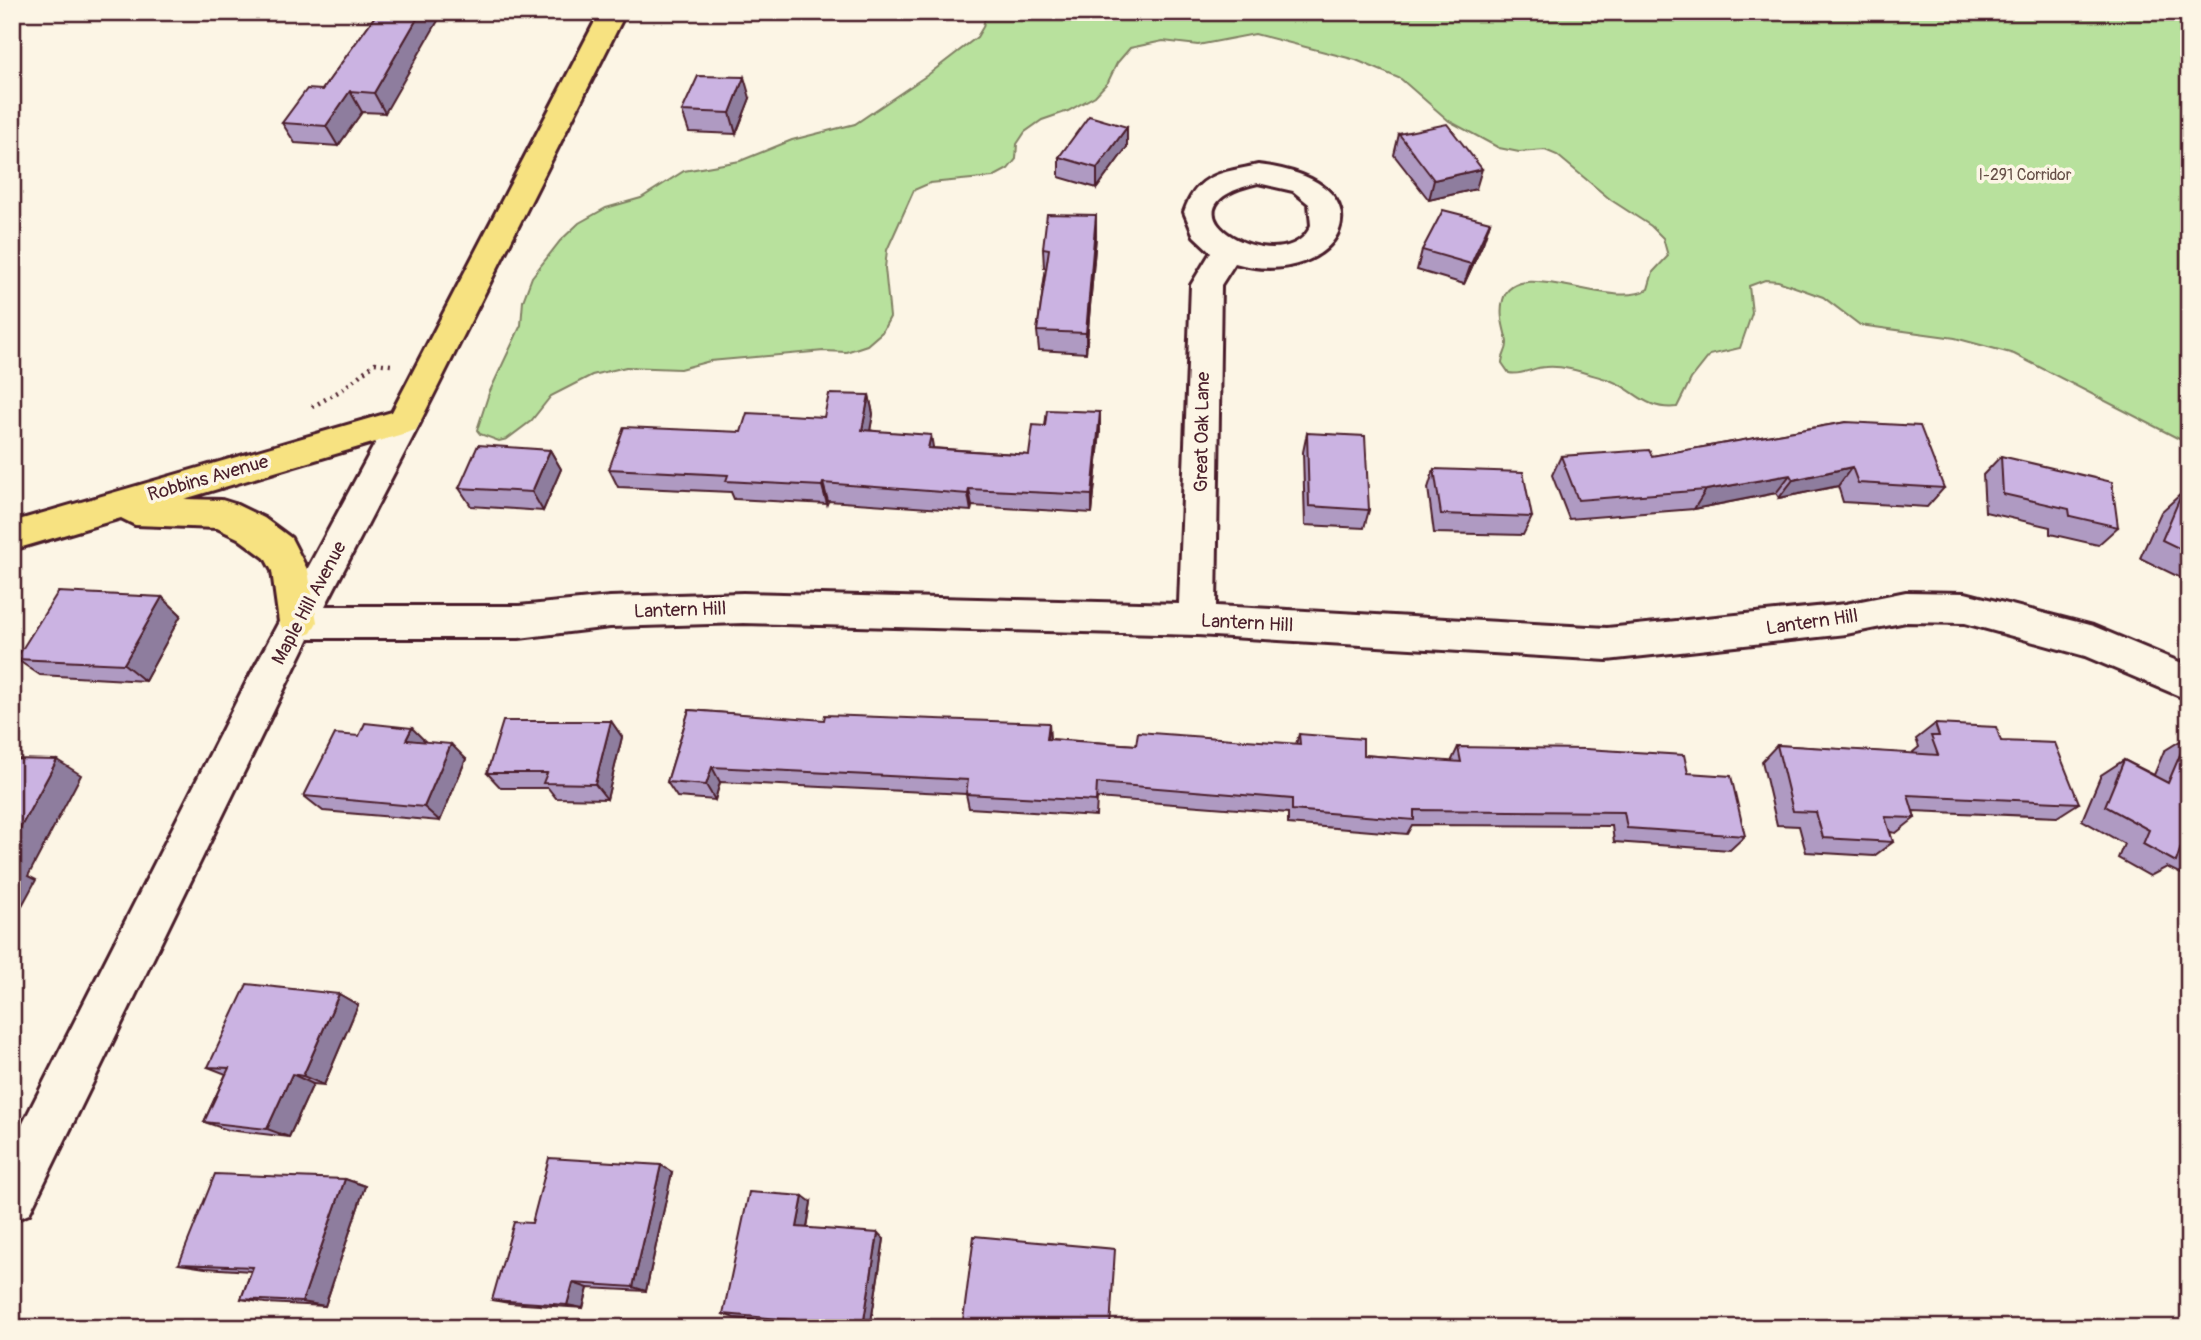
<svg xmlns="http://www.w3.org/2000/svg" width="2201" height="1340" viewBox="0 0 2201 1340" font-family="Pangolin,sans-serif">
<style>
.green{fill:#b8e19d;stroke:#818064;stroke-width:2}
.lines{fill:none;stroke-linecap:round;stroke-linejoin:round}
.minor-casing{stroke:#4a1f2b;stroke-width:6}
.major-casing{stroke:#4a1f2b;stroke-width:6}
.path{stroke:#4a1f2b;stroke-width:4.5;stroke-dasharray:2 5;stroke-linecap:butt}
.minor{fill:#fcf5e5;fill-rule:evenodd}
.major{fill:#f7e281;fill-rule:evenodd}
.wall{fill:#af9ac2;stroke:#4a1f2b;stroke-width:2}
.shaded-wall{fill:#8e7d9e;stroke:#4a1f2b;stroke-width:2}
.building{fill:#cbb3e2;stroke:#4a1f2b;stroke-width:2}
.labels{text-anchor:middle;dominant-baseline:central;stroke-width:7;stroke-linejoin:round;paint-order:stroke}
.far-park-label{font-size:16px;fill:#665048;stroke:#fcf5e5}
.street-label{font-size:19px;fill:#4a1f2b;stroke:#fcf5e5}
</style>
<rect width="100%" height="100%" fill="#fcf5e5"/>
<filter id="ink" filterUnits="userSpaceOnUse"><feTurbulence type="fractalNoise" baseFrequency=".0143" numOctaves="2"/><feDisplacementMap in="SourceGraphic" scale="14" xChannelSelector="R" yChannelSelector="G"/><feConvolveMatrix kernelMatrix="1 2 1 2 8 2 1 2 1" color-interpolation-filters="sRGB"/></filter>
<g filter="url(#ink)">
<path class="green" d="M986,12H2189V444L2014,354L1955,338L1860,325L1823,297L1778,281L1765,280L1749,286L1752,313L1740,348L1710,355L1691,379L1677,407C1643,411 1633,386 1606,379C1588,374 1565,365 1546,367C1533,367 1522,376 1509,373L1502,363C1502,355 1508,350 1507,342C1504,327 1499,316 1503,300C1515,254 1613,312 1648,289L1653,272L1668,256L1663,238L1651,226L1611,200L1557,155L1545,150L1519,152L1499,148L1449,121L1401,79L1356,60L1255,34L1198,45L1163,41L1130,48L1117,63L1108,82L1095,96L1068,111L1042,120L1025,132L1017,144L1016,159L1008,169L993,177L930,183L914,190L887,250L885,268L890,317L882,332L867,345L846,352L824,351L710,361L680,369L626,367L592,375L551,396L531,421L507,439L499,441L480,434L477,430L489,393L521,325L523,301L532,277L560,241L579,223L606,208L641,198L684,171L740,161L792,140L855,124L929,74L977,37L983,27Z"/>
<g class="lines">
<g class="minor-casing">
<path id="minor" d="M1258,165C1399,181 1340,292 1235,263L1221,285L1216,606L1607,628L1846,604L1906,592L1965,593L2093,626L2189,666V700L2085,656L1965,623L1906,622L1846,634L1607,660L1197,635L743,623L610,627L519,638H309L29,1214L12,1221V1145L246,683L392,412L404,409L416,412L421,421L325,606H519L610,597L743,593L1179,604L1191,285L1211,252L1194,236L1184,212C1197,173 1222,173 1258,165ZM1258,183L1293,191L1309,204L1311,225C1287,286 1142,209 1258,183Z"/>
</g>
<g class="major-casing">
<path id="major" d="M600,12H626L416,430L184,499L222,500L235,504L264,518L291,538L308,571L317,622L311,633L298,638L285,633L279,622L272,571L265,558L238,538L217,528L135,525L121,518L12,550V522L392,412Z"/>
</g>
<path class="path" d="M312,407L343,389L375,363L391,365"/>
<use href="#minor" class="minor"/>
<use href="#major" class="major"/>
</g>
<g class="wall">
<path d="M378,12L385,113L362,112L338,146L295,143L282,123L322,90Z"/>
<path d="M750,98L736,134L689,132L682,111Z"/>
<path d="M1127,127V147L1097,188L1059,177V157Z"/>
<path d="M1399,134L1476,189L1429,200L1394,155Z"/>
<path d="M1490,222L1483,243L1464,284L1417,270L1422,250Z"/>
<path d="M1096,236L1086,353L1039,350L1037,331L1046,268H1044L1043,248Z"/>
<path d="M869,395L873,414L870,430L933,448L1029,455L1100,431L1092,513L972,506L971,511L828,501L827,504L734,499L731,492L618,487L609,469L741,432L824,417Z"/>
<path d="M1846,422L1944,488L1927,507L1843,502L1838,486L1779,498L1776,493L1694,509L1569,519L1552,475L1561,456H1652Z"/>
<path d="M1307,433L1369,510L1364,528L1305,525L1303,452Z"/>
<path d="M550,450L561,469L543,511L471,506L459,488Z"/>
<path d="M2001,456L2118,527L2098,545L2050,534V527L1985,512L1983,475Z"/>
<path d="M1434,469L1532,517L1523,535L1434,533L1428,488Z"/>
<path d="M2182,493L2189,496V582L2140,558L2161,512Z"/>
<path d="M162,597L181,615L145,681L40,675L16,659Z"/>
<path d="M689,710L1050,739L1136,745L1296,744L1299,734L1363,755L1451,762L1458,747L1688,773L1745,836L1730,850L1614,842L1612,826L1412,825L1407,834L1288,824V813L1097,798L1096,816L969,808L966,794L720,782L715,800L677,797L667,782Z"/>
<path d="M611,721L622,737L607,799L556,798L548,788H501L487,773Z"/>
<path d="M1935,724L2001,741L2079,803L2057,817L1913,811L1915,818L1896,833L1890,832L1893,842L1874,856L1806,852L1799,826L1777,825L1762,761L1777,745L1914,754L1913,752L1919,747L1916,739Z"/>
<path d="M2188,736L2189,878L2167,867L2150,876L2118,858L2124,844L2082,820L2101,775L2124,760L2154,775L2164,751Z"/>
<path d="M426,742L466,759L440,821L323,811L304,796Z"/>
<path d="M339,994L358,1005L324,1085L313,1084L289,1137L228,1130L204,1122L226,1074L208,1067Z"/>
<path d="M672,1172L646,1291L588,1288L583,1308L509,1303L492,1300L532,1223Z"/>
<path d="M345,1179L365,1186L325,1306L265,1303L241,1299L251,1271L205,1268L179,1264Z"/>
<path d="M811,1202L807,1228L884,1239L870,1328H853L734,1318L723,1314Z"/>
</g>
<g class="shaded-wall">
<path d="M421,12H443L385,113L374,93Z"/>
<path d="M744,77L750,98L736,134L730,113Z"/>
<path d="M350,91L362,112L338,146L326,126Z"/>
<path d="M1127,127V147L1097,188V168Z"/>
<path d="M1482,169L1476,189L1429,200L1434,180Z"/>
<path d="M1096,215V236L1086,353V333Z"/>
<path d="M1490,222L1483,243L1464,284L1471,264Z"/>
<path d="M869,395L873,414L867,448L862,430Z"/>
<path d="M1100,412V431L1092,513V495Z"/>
<path d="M931,435L934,453L928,448Z"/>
<path d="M550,450L561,469L543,511L532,492Z"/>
<path d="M1852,467L1838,486L1779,498L1793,480Z"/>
<path d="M1790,475L1776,493L1694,509L1706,490Z"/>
<path d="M823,483L828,501L827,504L822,486Z"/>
<path d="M969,489L972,506L971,511L968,494Z"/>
<path d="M162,597L181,615L145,681L124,664Z"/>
<path d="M611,721L622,737L607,799L595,784Z"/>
<path d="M1049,723L1050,738L1048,755L1047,739Z"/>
<path d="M412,728L427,743L406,740Z"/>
<path d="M451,744L466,759L440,821L424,807Z"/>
<path d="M57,760L81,775L28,876L36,880L12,924V843Z"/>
<path d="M712,767L720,782L715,800L706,785Z"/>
<path d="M339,994L358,1005L324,1085L303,1076Z"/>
<path d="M292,1074L313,1084L289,1137L267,1129Z"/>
<path d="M661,1165L672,1172L646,1291L633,1287Z"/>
<path d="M345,1179L365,1186L325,1306L302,1302Z"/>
<path d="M803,1196L811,1202L806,1233L797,1227Z"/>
<path d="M878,1233L884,1239L870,1328H867L863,1326Z"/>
<path d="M573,1283L588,1288L583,1308L567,1305Z"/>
</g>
<g class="building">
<path d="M378,12H421L374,93L350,91L326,126L282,123L307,89L322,90Z"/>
<path d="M698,76L744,77L730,113L682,111Z"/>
<path d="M1089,116L1127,127L1097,168L1059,157Z"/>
<path d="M1447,124L1482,169L1434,180L1399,134Z"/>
<path d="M1443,210L1490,222L1471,264L1422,250Z"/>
<path d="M1047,214L1096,215L1086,333L1037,331L1049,249L1043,248Z"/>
<path d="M829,394L869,395L862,430L931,435L928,448L1029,455L1033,425L1045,426L1047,410L1100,412L1092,495L969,489L968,494L823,483L822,486L726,481L728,475L609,469L624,427L741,432L747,413L824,417Z"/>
<path d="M1846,422L1920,426L1944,488L1858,483L1852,467L1793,480L1790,475L1706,490L1578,500L1561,456L1649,450L1652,456Z"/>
<path d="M1307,433L1365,436L1369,510L1309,506Z"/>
<path d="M478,445L550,450L532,492L459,488Z"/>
<path d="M2001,456L2112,482L2118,527L2070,516L2069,509L2003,494Z"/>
<path d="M1434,469L1523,472L1532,517L1441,514Z"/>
<path d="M2182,493L2189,496V553L2162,540Z"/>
<path d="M58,592L162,597L124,664L16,659Z"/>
<path d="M689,710L824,720L825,715L1049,723L1047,739L1136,745L1138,732L1300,744L1299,734L1363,739V755L1461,762L1458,747L1586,749L1684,755L1688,773L1731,776L1745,836L1627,828L1624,812L1414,810V820L1292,810V799L1097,783L1096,801L966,794L968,780L712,767L706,785L667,782Z"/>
<path d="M503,721H611L595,784L543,783L547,773H487Z"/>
<path d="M365,723L412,728L406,740L451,744L424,807L304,796L335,734L359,736Z"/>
<path d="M1935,724L1996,727L2001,741L2055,743L2079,803L1908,795L1915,818L1885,817L1893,842L1823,838L1816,812L1793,811L1777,745L1938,755L1931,736H1939Z"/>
<path d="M2188,736L2189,851L2181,847L2176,862L2143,844L2149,830L2105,806L2124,760L2168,783Z"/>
<path d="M12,759L57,760L12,843Z"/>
<path d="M247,984L339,994L303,1076L292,1074L267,1129L204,1122L229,1068L208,1067Z"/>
<path d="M549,1158L661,1165L633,1287L573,1283L567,1305L492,1300L514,1222L532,1223Z"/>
<path d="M215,1174L345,1179L302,1302L241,1299L253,1267L179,1264Z"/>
<path d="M749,1192L803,1196L797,1227L878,1233L863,1326L723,1314Z"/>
<path d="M974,1236L1115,1249L1110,1328L1004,1327V1328H962Z"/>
</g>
</g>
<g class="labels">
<g class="far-park-label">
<text x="2025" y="175">I-291 Corridor</text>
</g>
<g class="street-label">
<text transform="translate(1202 432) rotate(-89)">Great Oak Lane</text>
<text transform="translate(208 478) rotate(-16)">Robbins Avenue</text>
<text transform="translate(309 603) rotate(-62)">Maple Hill Avenue</text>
<text transform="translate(680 610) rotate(-2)">Lantern Hill</text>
<text transform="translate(1812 622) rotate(-8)">Lantern Hill</text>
<text transform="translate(1247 623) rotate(3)">Lantern Hill</text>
</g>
</g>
<rect width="2201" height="1340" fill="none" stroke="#fcf5e5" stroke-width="42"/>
<rect x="21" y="21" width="2159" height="1298" fill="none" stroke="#4a1f2b" stroke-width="2.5" filter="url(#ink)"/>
</svg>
